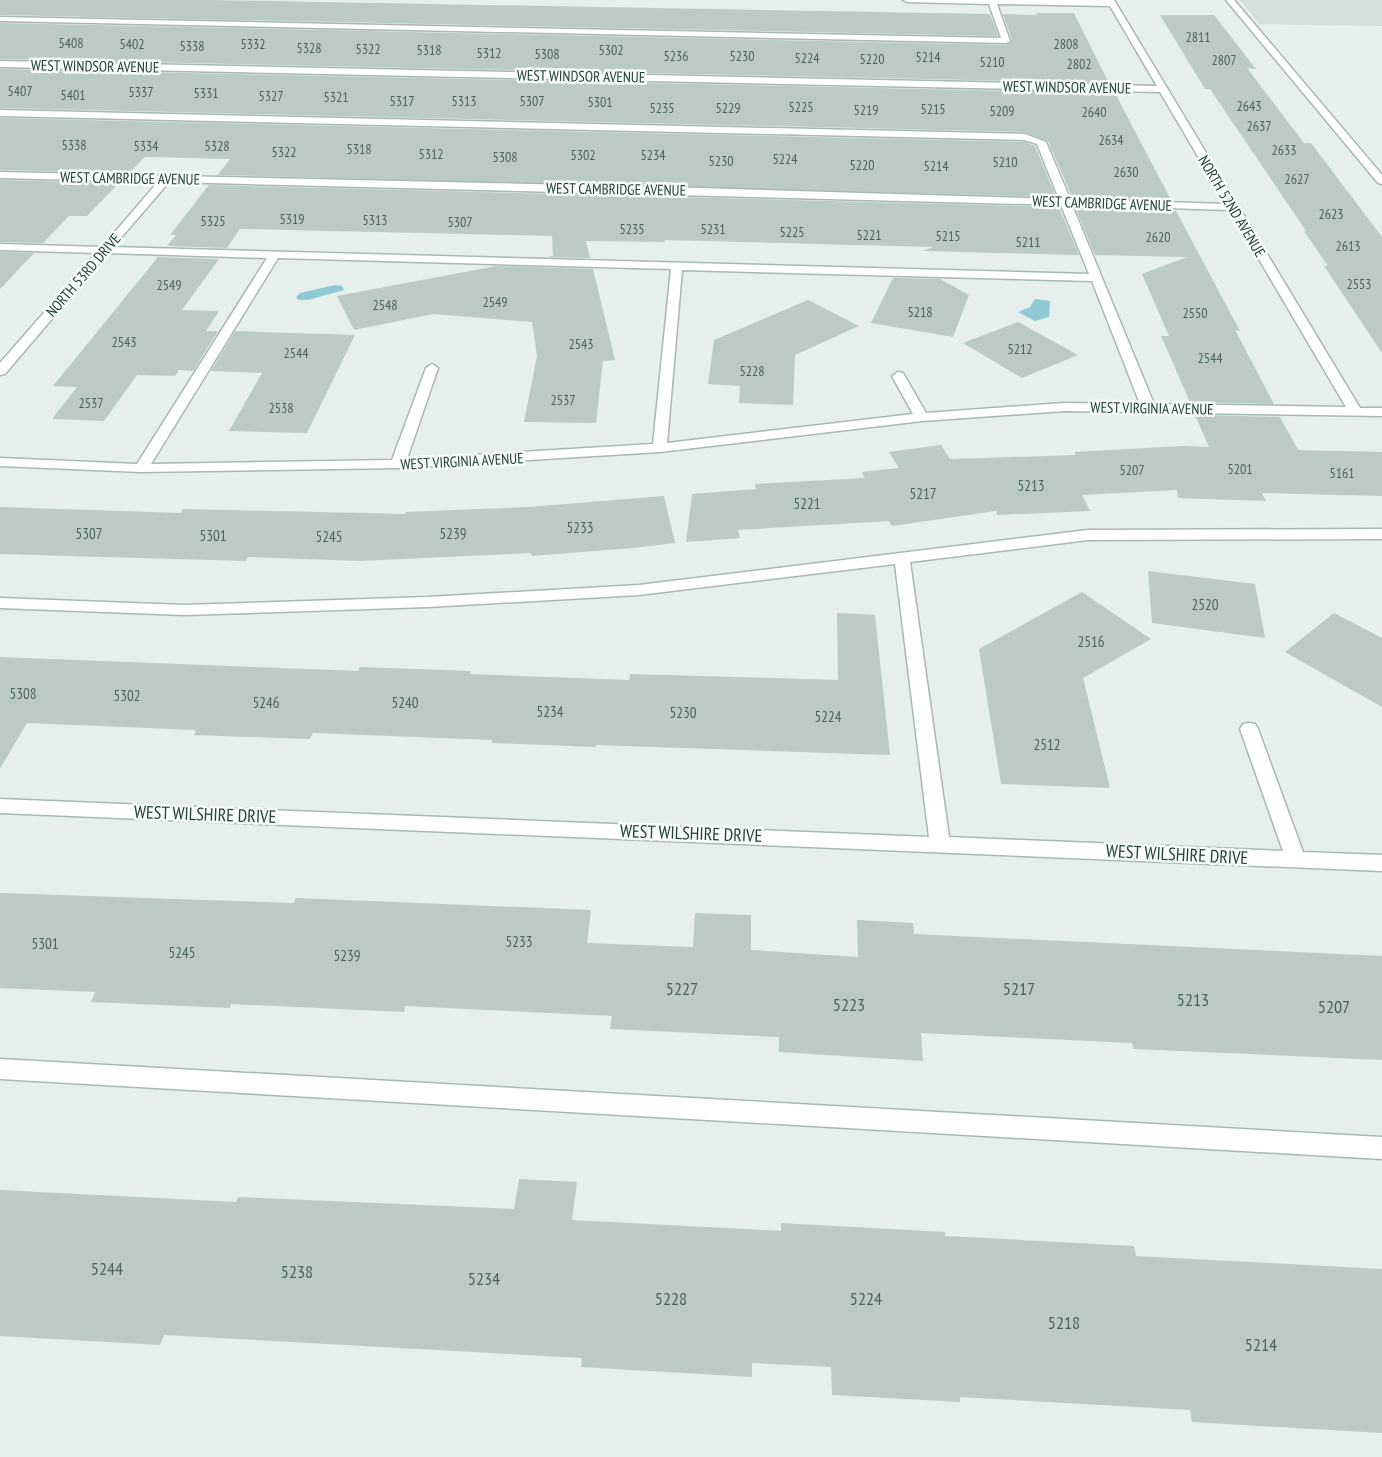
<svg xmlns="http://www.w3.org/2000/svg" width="1382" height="1457" viewBox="0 0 1382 1457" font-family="'PT Sans Narrow',sans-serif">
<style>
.built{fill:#d4dfda}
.water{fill:#8ec9d4}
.building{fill:#bbcac4}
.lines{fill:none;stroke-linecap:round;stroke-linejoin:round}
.minor-casing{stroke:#a8b8b2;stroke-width:3}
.minor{fill:#fff;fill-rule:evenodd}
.labels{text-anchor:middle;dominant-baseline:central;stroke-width:5;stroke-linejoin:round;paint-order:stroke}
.far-number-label{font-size:14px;fill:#4a645c}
.far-street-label{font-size:15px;fill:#24423a;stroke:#f7fbf9}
.number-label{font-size:15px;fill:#4a645c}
.street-label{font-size:18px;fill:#24423a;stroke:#f7fbf9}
.near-number-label{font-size:18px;fill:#4a645c}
</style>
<rect width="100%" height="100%" fill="#e6efeb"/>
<path class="built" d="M1240,0H1382V26L1259,24Z"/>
<g class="water">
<path d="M335,285L342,286L344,290L308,300H298L296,297L300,293Z"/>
<path d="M1035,299L1050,301L1049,317L1035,321L1018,312L1030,307Z"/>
</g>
<g class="building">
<path d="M0,0H209L990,14L998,36L0,15Z"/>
<path d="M1036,13H1074L1109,83L0,59V23L1006,45L1012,40L1003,14L1037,15Z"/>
<path d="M1160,15H1214L1256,69L1247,68L1304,143H1311L1382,237V353L1324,266H1328L1304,231H1306L1210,89H1205Z"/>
<path d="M0,69L1115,93L1171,200L1072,197L1048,141L1025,132L0,108Z"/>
<path d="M0,118L1024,142L1035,146L1056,197L218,175L230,159L145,157L129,173L0,170Z"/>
<path d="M0,180L119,183L87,216H69L43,243L0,242Z"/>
<path d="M209,185L1059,207L1079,255L923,251L933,247L665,240L664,242L586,241L590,258L547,257L553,256L552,236L240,229L227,248L167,246L176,235H170Z"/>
<path d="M1075,207L1176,211L1240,331L1235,330L1274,404L1190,402L1161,336H1169L1142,274L1187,257L1095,255Z"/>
<path d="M0,252L34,253L0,289Z"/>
<path d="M158,257L219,259L182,310L219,311L206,331H218L193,371L179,370L175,376L137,375L104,421L52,419L77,387L53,386Z"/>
<path d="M496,266L593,269L615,360L603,361L596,423L524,422L537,356L532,322L433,314L354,330L337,296Z"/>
<path d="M893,278L940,279L969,295L953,337L871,323Z"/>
<path d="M808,300L859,326L795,355L793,405L739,403L740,386L708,384L714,340Z"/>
<path d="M1018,322L1078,355L1022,378L963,343Z"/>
<path d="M235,331L355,335L307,433L229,431L262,373L211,371Z"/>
<path d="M1195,415L1280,417L1298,450L1382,452V496L1262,493L1266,501L1178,498L1177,490L1082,495L1090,511L997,515L996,511L892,526L889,521L738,530L740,538L686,542L692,494L756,489L755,484L865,478L862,472L899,468L889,452L941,445L950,459L1076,455L1074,452L1182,446L1209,447Z"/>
<path d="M664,496L675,543L633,548L532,556L531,553L360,561L248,557L246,561L0,554V507L181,513L183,509L405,514L406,512L529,507Z"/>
<path d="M1148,571L1255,584L1265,638L1152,623Z"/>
<path d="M1082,592L1151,639L1083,678L1110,788L1001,784L979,649Z"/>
<path d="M837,613L875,615L890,755L596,745V747L492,743V740L313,733L310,739L194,735L196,730L27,723L0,769V657L358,671L360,667L471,671L470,674L629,680L630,674L838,680Z"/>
<path d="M1334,613L1382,638V707L1285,652Z"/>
<path d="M0,893L294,903L296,898L591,910L587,943L693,947L695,913L751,915V950L858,957L857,920L913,923L914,934L1382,956V1060L1134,1049L1132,1043L921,1033L923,1061L779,1052V1037L610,1029L612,1016L405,1006L404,1012L231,1004L230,1008L91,1002L95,992L0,988Z"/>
<path d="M519,1179L577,1182L572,1220L781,1231V1223L945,1232V1236L1134,1246L1136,1256L1382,1269V1433L1192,1422L1190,1410L960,1397V1402L832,1395L831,1367L752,1363V1377L581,1367L582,1358L164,1335L160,1345L0,1336V1190L236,1202L238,1197L514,1209Z"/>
</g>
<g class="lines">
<g class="minor-casing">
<g id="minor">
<path d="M903,0H1114L1360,408H1382V416L1064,411L922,421L660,452L398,468L141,472L0,466V458L137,464L267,258L108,253L5,374L0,375V363L96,253L0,250V244L102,247L158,182L0,178V172L666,187L1059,199L1037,144L1024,140L0,116V110L1025,134L1046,142L1070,199L1226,204L1160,92L0,67V61L1157,86L1110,6L997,4L1010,41L1006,43L0,21V17L1001,38L989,4L907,2ZM169,182L1061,205L1089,274L113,247ZM1072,205L1230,210L1346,407L1154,404ZM278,258L671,269L653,444L407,459L438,368L432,364L426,368L392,460L151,464ZM682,270L1092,281L1140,404L1064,403L926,413L903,373L898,372L892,376L913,414L667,443Z"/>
<path d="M1226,0H1234L1382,175V184L1378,183Z"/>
<path d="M1382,529V539L1088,540L910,562L949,837L1283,851L1240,729L1243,724L1249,723L1255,724L1258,729L1303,852L1382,855V871L0,813V799L929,837L895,564L639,595L428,607L184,615L0,608V598L184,605L428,597L639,585L1088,530Z"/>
<path d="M0,1059L1382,1137V1159L0,1079Z"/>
</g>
</g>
<use href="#minor" class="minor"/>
</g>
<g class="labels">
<g class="far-number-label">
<text x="1198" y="37">2811</text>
<text x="71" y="43">5408</text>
<text x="132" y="44">5402</text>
<text x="253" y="44">5332</text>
<text x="1066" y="44">2808</text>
<text x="192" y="46">5338</text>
<text x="309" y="48">5328</text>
<text x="368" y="49">5322</text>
<text x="429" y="50">5318</text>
<text x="611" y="50">5302</text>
<text x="489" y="53">5312</text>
<text x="547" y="54">5308</text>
<text x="676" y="56">5236</text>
<text x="742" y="56">5230</text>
<text x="928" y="57">5214</text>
<text x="807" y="58">5224</text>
<text x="872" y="59">5220</text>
<text x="1224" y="60">2807</text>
<text x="992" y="62">5210</text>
<text x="1079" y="64">2802</text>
<text x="20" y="91">5407</text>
<text x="141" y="92">5337</text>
<text x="206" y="93">5331</text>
<text x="73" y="95">5401</text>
<text x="271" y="96">5327</text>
<text x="336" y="97">5321</text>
<text x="402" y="101">5317</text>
<text x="464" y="101">5313</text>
<text x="532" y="101">5307</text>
<text x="600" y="102">5301</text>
<text x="1249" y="106">2643</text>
<text x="801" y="107">5225</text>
<text x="662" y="108">5235</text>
<text x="728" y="108">5229</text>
<text x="933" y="109">5215</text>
<text x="866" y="110">5219</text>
<text x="1002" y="111">5209</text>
<text x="1094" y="112">2640</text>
<text x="1259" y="126">2637</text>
<text x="1111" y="140">2634</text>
<text x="74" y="145">5338</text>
<text x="146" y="146">5334</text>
<text x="217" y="146">5328</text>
<text x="359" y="149">5318</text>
<text x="1284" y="150">2633</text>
<text x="284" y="152">5322</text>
<text x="431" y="154">5312</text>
<text x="583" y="155">5302</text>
<text x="653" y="155">5234</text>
<text x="505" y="157">5308</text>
<text x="785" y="159">5224</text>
<text x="721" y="161">5230</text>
<text x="1005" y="162">5210</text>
<text x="862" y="165">5220</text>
<text x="936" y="166">5214</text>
<text x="1126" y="172">2630</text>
<text x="1297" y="179">2627</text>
<text x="1331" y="214">2623</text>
<text x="292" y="219">5319</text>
<text x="375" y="220">5313</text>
<text x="213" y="221">5325</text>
<text x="460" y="222">5307</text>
<text x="632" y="229">5235</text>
<text x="713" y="229">5231</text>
<text x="792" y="232">5225</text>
<text x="869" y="235">5221</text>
<text x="948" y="236">5215</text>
<text x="1158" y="237">2620</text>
<text x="1028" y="242">5211</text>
<text x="1348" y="246">2613</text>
<text x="1359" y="284">2553</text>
<text x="169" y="285">2549</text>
<text x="495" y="302">2549</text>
<text x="385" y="305">2548</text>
<text x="920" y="312">5218</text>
<text x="1195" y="313">2550</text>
<text x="124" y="342">2543</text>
<text x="581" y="344">2543</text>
<text x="1020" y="349">5212</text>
<text x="296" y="353">2544</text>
<text x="1210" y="358">2544</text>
<text x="752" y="371">5228</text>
<text x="563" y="400">2537</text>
<text x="91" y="403">2537</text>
<text x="281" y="408">2538</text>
<text x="1240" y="469">5201</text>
<text x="1132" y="470">5207</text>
<text x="1342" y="473">5161</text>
</g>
<g class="far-street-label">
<text transform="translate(95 66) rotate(1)">WEST WINDSOR AVENUE</text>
<text transform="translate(581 76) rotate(1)">WEST WINDSOR AVENUE</text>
<text transform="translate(1067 87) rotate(1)">WEST WINDSOR AVENUE</text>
<text transform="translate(130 178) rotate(1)">WEST CAMBRIDGE AVENUE</text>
<text transform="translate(616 189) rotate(1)">WEST CAMBRIDGE AVENUE</text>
<text transform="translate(1102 203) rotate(2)">WEST CAMBRIDGE AVENUE</text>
<text transform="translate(1232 206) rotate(59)">NORTH 52ND AVENUE</text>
<text transform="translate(83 275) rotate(-49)">NORTH 53RD DRIVE</text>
<text transform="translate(1152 408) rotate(1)">WEST VIRGINIA AVENUE</text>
<text transform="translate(462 461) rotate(-3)">WEST VIRGINIA AVENUE</text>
</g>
<g class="number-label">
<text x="1031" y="485">5213</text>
<text x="923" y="493">5217</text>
<text x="807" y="503">5221</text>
<text x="580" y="527">5233</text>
<text x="89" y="533">5307</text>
<text x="453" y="533">5239</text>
<text x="213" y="535">5301</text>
<text x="329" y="536">5245</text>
<text x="1205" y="604">2520</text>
<text x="1091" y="641">2516</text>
<text x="23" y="693">5308</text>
<text x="127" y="695">5302</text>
<text x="266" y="702">5246</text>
<text x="405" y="702">5240</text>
<text x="550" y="711">5234</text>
<text x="683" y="712">5230</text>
<text x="828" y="716">5224</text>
<text x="1047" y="744">2512</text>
<text x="519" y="941">5233</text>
<text x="45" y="943">5301</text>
<text x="182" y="952">5245</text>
<text x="347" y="955">5239</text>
</g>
<g class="street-label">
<text transform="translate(205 814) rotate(2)">WEST WILSHIRE DRIVE</text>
<text transform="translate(691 833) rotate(2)">WEST WILSHIRE DRIVE</text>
<text transform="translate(1177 854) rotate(3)">WEST WILSHIRE DRIVE</text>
</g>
<g class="near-number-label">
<text x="682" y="988">5227</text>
<text x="1019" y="988">5217</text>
<text x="1193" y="999">5213</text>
<text x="849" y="1004">5223</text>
<text x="1334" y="1006">5207</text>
<text x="107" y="1268">5244</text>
<text x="297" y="1271">5238</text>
<text x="484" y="1278">5234</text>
<text x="671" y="1298">5228</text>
<text x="866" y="1298">5224</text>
<text x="1064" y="1322">5218</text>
<text x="1261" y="1344">5214</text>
</g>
</g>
</svg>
